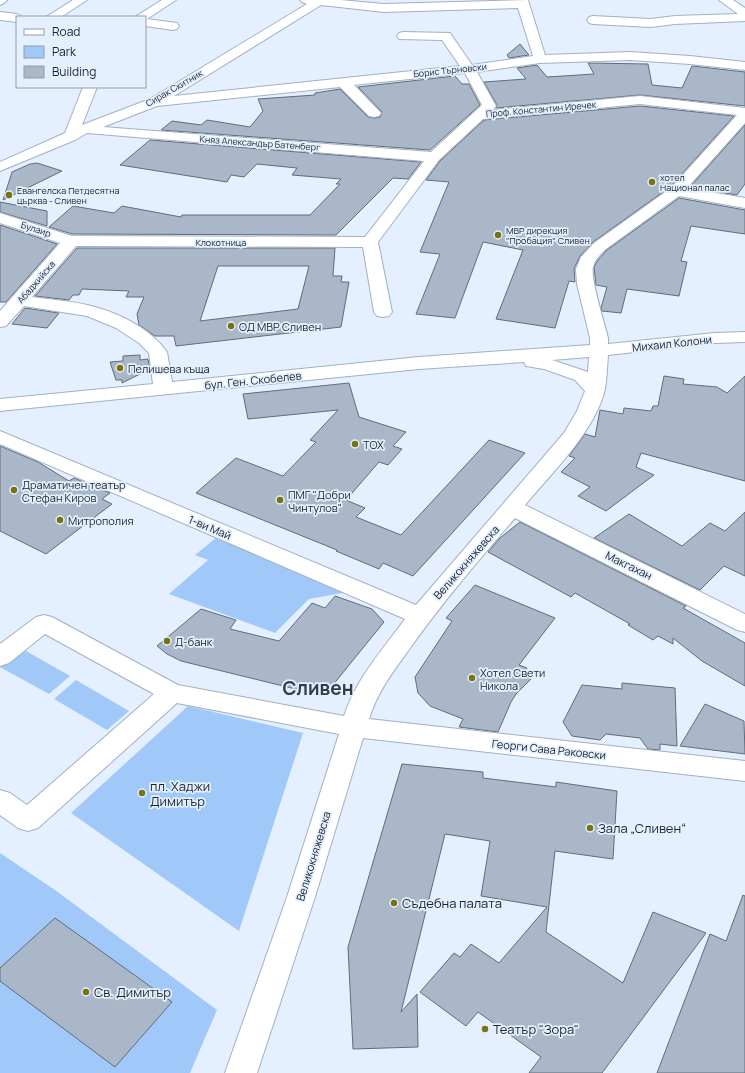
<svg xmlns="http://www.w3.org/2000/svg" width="745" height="1073" viewBox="0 0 745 1073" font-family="Manrope,sans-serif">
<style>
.green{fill:#a0c9fa}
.building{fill:#a9b7c8;stroke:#5f6c7c;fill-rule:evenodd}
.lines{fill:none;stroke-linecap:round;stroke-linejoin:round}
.minor-casing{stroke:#a2b0c1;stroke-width:2}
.minor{fill:#fff;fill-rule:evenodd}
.poi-dot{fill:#7a7112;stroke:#e4f0ff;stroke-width:1.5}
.labels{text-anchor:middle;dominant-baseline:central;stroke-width:3.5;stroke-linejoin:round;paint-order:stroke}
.far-street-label{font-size:9px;fill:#1c2228;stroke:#e4f0ff}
.far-poi-label{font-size:9px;fill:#1c2228;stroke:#e4f0ff;text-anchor:start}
.poi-label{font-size:11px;fill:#1c2228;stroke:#e4f0ff;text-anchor:start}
.street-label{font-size:11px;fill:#1c2228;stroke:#e4f0ff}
.near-poi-label{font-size:13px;fill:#1c2228;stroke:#e4f0ff;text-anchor:start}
.town-label{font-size:19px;font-weight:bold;fill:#323d4c;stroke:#e4f0ff}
</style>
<rect width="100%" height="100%" fill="#e4f0ff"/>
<g class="green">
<path d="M222,533L359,590L309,599L275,633L169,594L208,560L195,555Z"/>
<path d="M19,647L70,676L49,694L0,667V662Z"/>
<path d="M76,680L129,711L107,730L54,699Z"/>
<path d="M188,706L303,733L239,931L71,813Z"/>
<path d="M0,853L55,890L217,1010L190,1073H0Z"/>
</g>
<g class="building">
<path d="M520,44L529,55L509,58L507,55Z"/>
<path d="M588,63L648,64L652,85L682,88L692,66L745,72V106L640,95L496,108L497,105L484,82L526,79L517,68L537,65L547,77L594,74Z"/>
<path d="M455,76L462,84H469L480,105L430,150L161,130L172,121L201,125L207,120L250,127L263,111L258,99L315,95V93L340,89L368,117L374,118L380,117L382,112L358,87Z"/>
<path d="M640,106L734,116L670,187L593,242L580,256L574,269L575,282L569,281L555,328L496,319L523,250L483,242L455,318L416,314L440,254L420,252L449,182L426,180L440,161L484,120Z"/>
<path d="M745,125V184L737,195L690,187Z"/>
<path d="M150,140L421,162L408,179L393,178L336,235L72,234L49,227L73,206L114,213L122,206L181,217L182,215H310L340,184H336L341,179L292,175L297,168L257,164L244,177L231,175L227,182L120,165Z"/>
<path d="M37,163L62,171L3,200L12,172L30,164Z"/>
<path d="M679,198L745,210V234L691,226L681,261L687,262L679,296L627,289L621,313L602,311L601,308L607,287L596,285L594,267L598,260L607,250Z"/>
<path d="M0,202L47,211V226L0,212Z"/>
<path d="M0,225L57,244L6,302H0Z"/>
<path d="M77,248H335L333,276H342L341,282H349L341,327L176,346L174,336H155L139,325L137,314L144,297H126L129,291L82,289L79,295H73L69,300L35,296ZM218,266H309L298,309L200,321Z"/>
<path d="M25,308L59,313L47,328L12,324Z"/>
<path d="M140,355V360L148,359L150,369L122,383V380H116L110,362L123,361V356Z"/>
<path d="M664,376L684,379L683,384L717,387L727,393L745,376V481L641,453L636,467L654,475L606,511L578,496L590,487L561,472L575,458L569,456L585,434L595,437L600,410L623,414L624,408L651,411L653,406H658Z"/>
<path d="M349,383L359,417L406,432L393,446L402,449L388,465L379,462L346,500L365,508L356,517L401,535L489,440L525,453L413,576L383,563L379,569L336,551L337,550L196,493L236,458L283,476L316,442L310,440L338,410L248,419L243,394Z"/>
<path d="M0,446L38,462L69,481L74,478L110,493L102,499L112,504L46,554L0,531Z"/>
<path d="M745,512V576L724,566L700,590L594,538L629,514L682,546L710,523L725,531Z"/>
<path d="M520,522L686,606L683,608L745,643V686L702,661L673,638V644L658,636L653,640L628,625L630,624L575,593L571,597L488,552L500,538Z"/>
<path d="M475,585L555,618L519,665L527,668L521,675L531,679L516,694L511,702L498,732L459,727L463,719L430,706L418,693L415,677L452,621L446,618Z"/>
<path d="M335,596L372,609L384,622L324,696L181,661L167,654L157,646L201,609L236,620L230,629L279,641L312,603L325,608Z"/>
<path d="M622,683L675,688L677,746L660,744V750L648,749L640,738L606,734L600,740L572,736L563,722L582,685L622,689Z"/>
<path d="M705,704L744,721L745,754L680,746Z"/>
<path d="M402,764L483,772V778L556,787V782L617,791L613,859L555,851L546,932L623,983L653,912L706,933L602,1073H529L541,1057L478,1012L466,1026L420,992L454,953L460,957L471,944L499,963L547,907L481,896L490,841L445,834L401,1012L417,994L418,1047L353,1049L348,947Z"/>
<path d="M743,895L745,896V1073H657L710,934L726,941Z"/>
<path d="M55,918L172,1002L115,1067L0,981V968Z"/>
</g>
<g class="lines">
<g class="minor-casing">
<g id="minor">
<path d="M0,0H7L4,3L0,5Z"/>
<path d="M73,0H87L61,17H46Z"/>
<path d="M162,0H176L147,19L177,23L179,26L177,29L173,30L145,26V17H135Z"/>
<path d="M300,0H340L384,4L528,0L545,55L630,52L690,56L745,62V70L690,64L630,60L540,63L477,72L496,106L493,110L640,96L745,108V123L687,188L745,198V208L679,196L606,249C600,255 595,259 593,267C590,279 605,324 608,338V344L715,333L745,332V342L715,343L608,355C607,366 607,378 605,389C596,430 551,474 525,505L745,614V632L737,630L515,518C478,561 441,604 408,651C392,673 377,693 369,719L745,761V781L363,738L315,897L257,1073H225L287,897L339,734L177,703L38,828L28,831L18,828L0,815V790L10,793L27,805L154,694L45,634L9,663L0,666V644L36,617L44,615L52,617L178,685L344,716C356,679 383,649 405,619L0,444V431L416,605L564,433L577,411L585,391L575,380L544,369L526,366L524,362L419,369L0,411V399L153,384L149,353L139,343L116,328L87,316L24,306L6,326L0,327V311L60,243L0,223V213L72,236L365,237L424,161L87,133L75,140L0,171V162L65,133L83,87H97L82,125L150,99L307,4L302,2ZM321,5L384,12L518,8L533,56L472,65L450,33L403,32L399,33L397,36L399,39L442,40L460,66L174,96ZM465,73L482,105L431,152L103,127L157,106L340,87L369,116L374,117L379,116L381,113L354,85ZM640,104L737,115L671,188L594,243L581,257L576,269L577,284L590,338V345L419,357L172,382L167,352C152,330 121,314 95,307C75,301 53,300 32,297L76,246L363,247L374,312L377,316L383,317L389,316L392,312L378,242L439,160L483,119ZM589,357L588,372L552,360Z"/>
<path d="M719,0H733L745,8V21L675,24L651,27L593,24L589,23L587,20L589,17L593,16L651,19L675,16L738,14Z"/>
<path d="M0,12L17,14L22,17H17V22L0,20Z"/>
</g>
</g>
<use href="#minor" class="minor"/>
</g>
<g class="poi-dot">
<circle cx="652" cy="182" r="4"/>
<circle cx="9" cy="195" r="4"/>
<circle cx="498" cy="235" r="4"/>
<circle cx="231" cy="326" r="4"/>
<circle cx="120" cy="368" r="4"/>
<circle cx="355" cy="444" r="4"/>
<circle cx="14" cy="490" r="4"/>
<circle cx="280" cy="500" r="4"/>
<circle cx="60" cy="520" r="4"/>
<circle cx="167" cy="641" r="4"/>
<circle cx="472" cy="678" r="4"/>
<circle cx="142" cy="793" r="4"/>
<circle cx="590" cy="828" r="4"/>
<circle cx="394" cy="903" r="4"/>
<circle cx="86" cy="992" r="4"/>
<circle cx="485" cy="1029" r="4"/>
</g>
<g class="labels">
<g class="far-street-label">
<text transform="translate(450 70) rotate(-6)">Борис Търновски</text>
<text transform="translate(174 88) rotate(-30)">Сирак Скитник</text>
<text transform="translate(541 109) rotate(-5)">Проф. Константин Иречек</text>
<text transform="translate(260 143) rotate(4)">Княз Александър Батенберг</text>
<text transform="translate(36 229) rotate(18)">Булаир</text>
<text x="221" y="242">Клокотница</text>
<text transform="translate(36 282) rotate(-49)">Абаджийска</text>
</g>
<g class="far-poi-label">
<text x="660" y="177">хотел<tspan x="660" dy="10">Национал палас</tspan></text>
<text x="17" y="190">Евангелска Петдесятна<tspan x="17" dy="10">църква - Сливен</tspan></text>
<text x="506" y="230">МВР дирекция<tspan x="506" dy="10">"Пробация" Сливен</tspan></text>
</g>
<g class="poi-label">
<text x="239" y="326">ОД МВР Сливен</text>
<text x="128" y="368">Пелишева къща</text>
<text x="363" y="444">ТОХ</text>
<text x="22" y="484">Драматичен театър<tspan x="22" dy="13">Стефан Киров</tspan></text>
<text x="288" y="494">ПМГ "Добри<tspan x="288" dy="13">Чинтулов"</tspan></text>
<text x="68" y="520">Митрополия</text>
<text x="175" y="641">Д-банк</text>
<text x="480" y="672">Хотел Свети<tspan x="480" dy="13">Никола</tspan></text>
</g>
<g class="street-label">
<text transform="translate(672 343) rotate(-6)">Михаил Колони</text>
<text transform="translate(253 380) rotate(-6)">бул. Ген. Скобелев</text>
<text transform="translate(210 527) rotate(23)">1-ви Май</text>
<text transform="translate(466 562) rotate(-49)">Великокняжевска</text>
<text transform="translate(629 565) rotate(26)">Макгахан</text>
<text transform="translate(549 749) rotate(6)">Георги Сава Раковски</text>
<text transform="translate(313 856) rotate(-73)">Великокняжевска</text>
</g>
<g class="near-poi-label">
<text x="150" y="786">пл. Хаджи<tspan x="150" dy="15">Димитър</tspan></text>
<text x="598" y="828">Зала „Сливен“</text>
<text x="402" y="903">Съдебна палата</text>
<text x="94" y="992">Св. Димитър</text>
<text x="493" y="1029">Театър "Зора"</text>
</g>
<g class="town-label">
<text x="318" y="688">Сливен</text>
</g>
</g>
<rect x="16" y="16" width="130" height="72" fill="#e4f0ff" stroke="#949ea9"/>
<rect x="24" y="29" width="20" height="6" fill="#ffffff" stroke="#949ea9"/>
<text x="52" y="36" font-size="12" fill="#1c2228">Road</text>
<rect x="24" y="46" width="20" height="12" fill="#a0c9fa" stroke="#949ea9"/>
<text x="52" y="56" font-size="12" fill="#1c2228">Park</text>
<rect x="24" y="66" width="20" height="12" fill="#a9b7c8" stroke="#949ea9"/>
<text x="52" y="76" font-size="12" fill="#1c2228">Building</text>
</svg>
